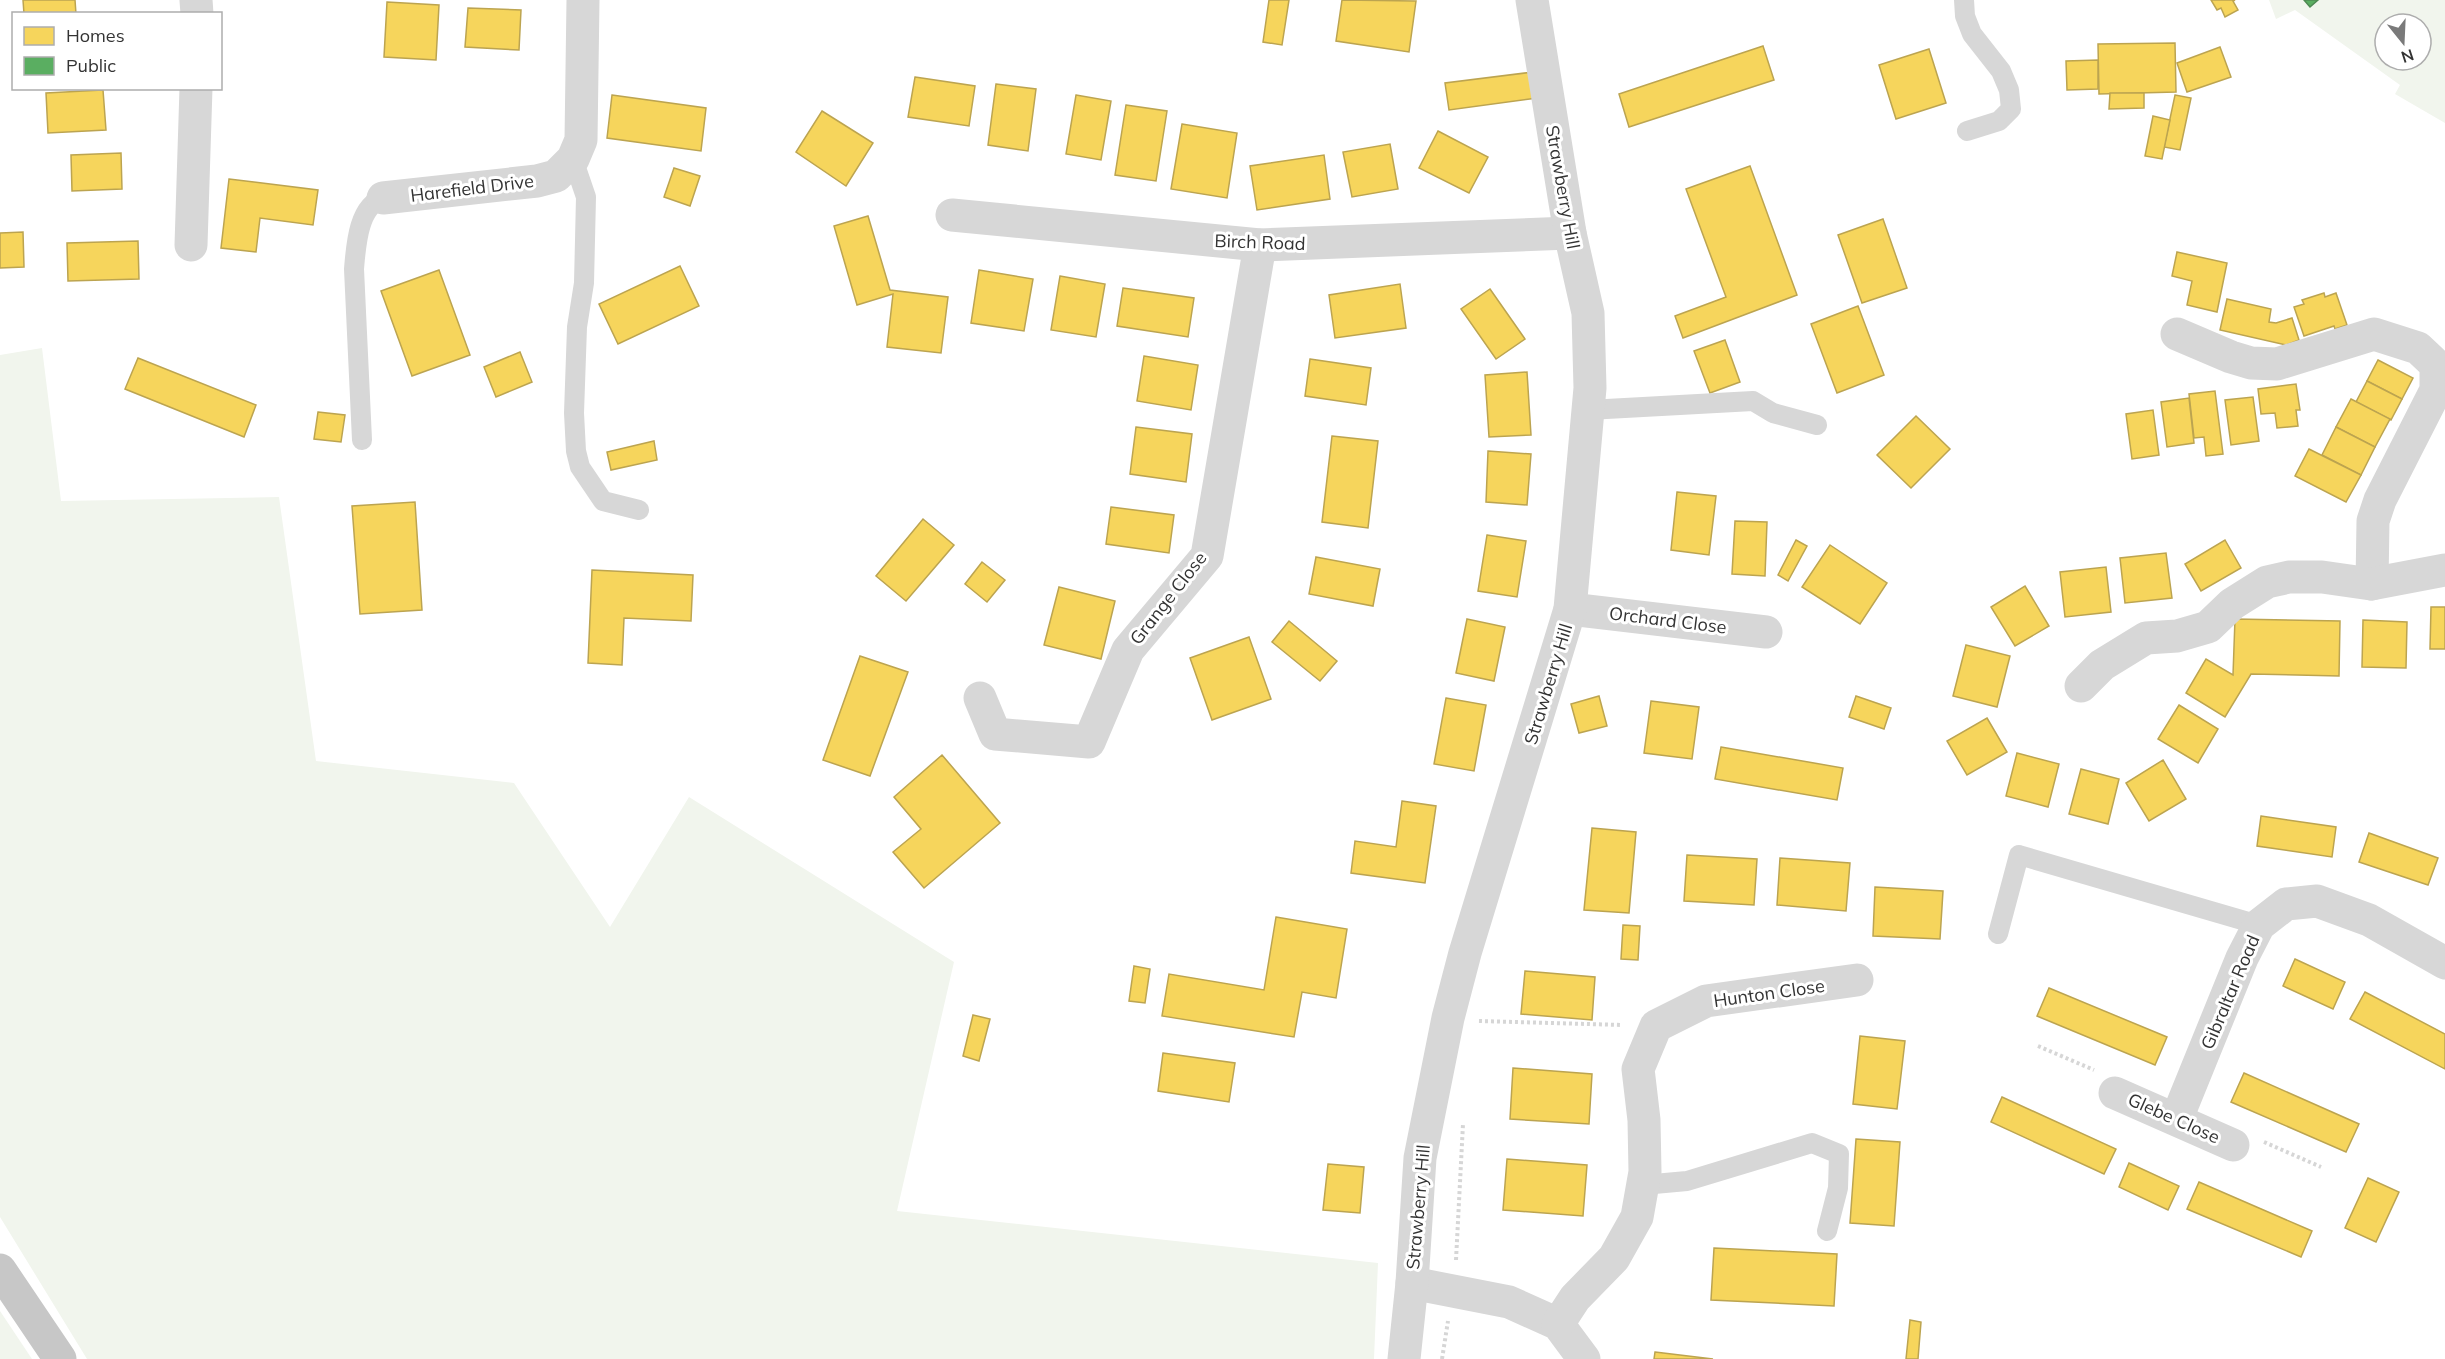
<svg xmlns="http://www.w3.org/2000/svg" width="2445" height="1359" viewBox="0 0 2445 1359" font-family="Mulish,sans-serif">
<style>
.green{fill:#f1f5ed;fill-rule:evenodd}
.homes{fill:#f6d55c;stroke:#bca450;stroke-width:1.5}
.public{fill:#5aae61;stroke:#4e8953;stroke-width:1.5}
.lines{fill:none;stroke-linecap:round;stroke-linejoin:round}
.path{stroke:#d6d6d6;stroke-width:4;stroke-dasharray:3 3;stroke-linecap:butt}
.service{stroke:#d7d7d7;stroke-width:20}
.minor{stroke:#d7d7d7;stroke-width:33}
.trunk{stroke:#c7c7c7;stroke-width:33}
.labels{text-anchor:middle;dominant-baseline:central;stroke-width:6;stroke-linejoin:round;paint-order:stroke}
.street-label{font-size:18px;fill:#333;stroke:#fff}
</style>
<rect width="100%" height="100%" fill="#fff"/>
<g class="green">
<path d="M2269,0H2445V123L2395,94L2400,85L2295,10L2276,19ZM2385,24H2421V60H2385Z"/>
<path d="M42,348L61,501L279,497L316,761L514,783L610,927L689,797L954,962L897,1211L1378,1263L1374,1359H87L0,1217V355Z"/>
<path d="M0,1311L32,1359H0Z"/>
</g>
<g class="homes">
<path d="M23,0H75L76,14H24Z"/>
<path d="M1269,0H1289L1282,45L1263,42Z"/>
<path d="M1342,0L1416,1L1409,52L1336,41Z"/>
<path d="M2211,0H2235L2233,1L2238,10L2225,17L2221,8L2217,10Z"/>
<path d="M387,2L439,5L436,60L384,57Z"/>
<path d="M468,8L521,10L519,50L465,47Z"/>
<path d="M2175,43L2176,92L2099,94L2098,44Z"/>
<path d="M1763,46L1774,80L1629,127L1619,94Z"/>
<path d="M2220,47L2231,77L2187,92L2177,63Z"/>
<path d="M1929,49L1946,103L1896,119L1879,65Z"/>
<path d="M2098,60V89L2067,90L2066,61Z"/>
<path d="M1533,72L1537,98L1449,110L1445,83Z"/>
<path d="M915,77L975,86L969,126L908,117Z"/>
<path d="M996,84L1036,89L1028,151L988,145Z"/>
<path d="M103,90L106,130L48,133L46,93Z"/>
<path d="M2110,93H2144V108L2109,109Z"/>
<path d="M612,95L706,108L701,151L607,138Z"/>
<path d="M1076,95L1111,101L1101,160L1066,154Z"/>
<path d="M2175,95L2191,98L2180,150L2164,147Z"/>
<path d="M1126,105L1167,111L1156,181L1115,175Z"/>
<path d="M822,111L873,143L846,186L796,152Z"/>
<path d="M2153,116L2170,120L2162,159L2145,156Z"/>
<path d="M1182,124L1237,133L1227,198L1171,189Z"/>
<path d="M1438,131L1488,157L1469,193L1419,168Z"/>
<path d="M1390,144L1398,189L1352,197L1343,152Z"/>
<path d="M121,153L122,189L72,191L71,155Z"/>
<path d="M1324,155L1330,199L1257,210L1250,166Z"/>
<path d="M1750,166L1797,295L1683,338L1675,316L1726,297L1686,189Z"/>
<path d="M674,168L700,176L690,206L664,197Z"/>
<path d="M229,179L318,190L313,225L260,218L256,252L221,248Z"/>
<path d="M868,216L890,290L948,297L941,353L887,347L893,294L857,305L834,226Z"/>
<path d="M1883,219L1907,288L1862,303L1838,235Z"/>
<path d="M23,232L24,267L0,268V233Z"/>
<path d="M138,241L139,279L68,281L67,243Z"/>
<path d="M2177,252L2227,263L2217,312L2187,305L2192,281L2172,276Z"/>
<path d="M680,266L699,306L618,344L599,304Z"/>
<path d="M439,270L470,355L412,376L381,291Z"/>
<path d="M979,270L1033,279L1024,331L971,323Z"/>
<path d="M1060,276L1105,284L1096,337L1051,330Z"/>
<path d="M1400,284L1406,328L1335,338L1329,295Z"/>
<path d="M1123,288L1194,298L1188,337L1117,326Z"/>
<path d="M1490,289L1525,339L1496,359L1461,309Z"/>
<path d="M2324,293L2325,297L2336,293L2347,325L2335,329L2334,326L2304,336L2294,307L2304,304L2302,300Z"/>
<path d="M2227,299L2271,309L2269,322L2276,323L2292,318L2299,340L2286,345L2220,330Z"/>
<path d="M1858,306L1884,375L1837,393L1811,324Z"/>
<path d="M1725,340L1740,382L1710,393L1694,351Z"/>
<path d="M520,352L532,382L496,397L484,367Z"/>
<path d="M1144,356L1198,365L1191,410L1137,401Z"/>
<path d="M138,358L256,405L244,437L125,389Z"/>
<path d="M1310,359L1371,368L1366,405L1305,396Z"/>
<path d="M2378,360L2413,378L2402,399L2367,381Z"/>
<path d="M1527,372L1531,435L1489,437L1485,375Z"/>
<path d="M2367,381L2402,399L2391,420L2356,402Z"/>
<path d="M2296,384L2300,410H2296L2298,426L2277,428L2275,413L2261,414L2258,389Z"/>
<path d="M2215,391L2223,454L2206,456L2204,437L2194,438L2189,394Z"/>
<path d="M2253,397L2259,441L2231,445L2225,400Z"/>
<path d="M2189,398L2194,443L2167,447L2161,402Z"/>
<path d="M2351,399L2390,419L2375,447L2336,427Z"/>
<path d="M2153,410L2159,455L2132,459L2126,414Z"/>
<path d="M318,412L345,415L341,442L314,439Z"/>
<path d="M1916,416L1950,449L1911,488L1877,455Z"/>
<path d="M1136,427L1192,434L1186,482L1130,474Z"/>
<path d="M2336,427L2375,447L2361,475L2322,455Z"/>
<path d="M1332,436L1378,441L1368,528L1322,522Z"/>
<path d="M654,441L657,460L611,470L607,452Z"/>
<path d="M2309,449L2361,475L2346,502L2295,476Z"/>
<path d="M1488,451L1531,454L1527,505L1486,502Z"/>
<path d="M1677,492L1716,496L1709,555L1671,550Z"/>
<path d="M415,502L422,610L360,614L352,506Z"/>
<path d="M1111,507L1174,515L1169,553L1106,544Z"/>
<path d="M923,519L954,545L906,601L876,576Z"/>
<path d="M1735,521L1767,522L1765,576L1732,574Z"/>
<path d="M1487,535L1526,541L1517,597L1478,591Z"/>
<path d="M1796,540L1807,546L1788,581L1778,575Z"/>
<path d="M2225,540L2241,568L2201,591L2185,564Z"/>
<path d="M1830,545L1887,583L1860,624L1802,587Z"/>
<path d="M2166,553L2172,598L2125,603L2120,558Z"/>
<path d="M1316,557L1380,569L1373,606L1309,594Z"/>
<path d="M982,562L1005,580L987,602L965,584Z"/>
<path d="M2106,567L2111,612L2065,617L2060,572Z"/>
<path d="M592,570L693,575L691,621L624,618L622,665L588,663Z"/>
<path d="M2025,586L2049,626L2015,646L1991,607Z"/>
<path d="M1059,587L1115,601L1101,659L1044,645Z"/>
<path d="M2431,607H2445V649H2430Z"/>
<path d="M1467,619L1505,627L1494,681L1456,673Z"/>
<path d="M2235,619L2340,621L2339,676L2251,674L2225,717L2186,693L2206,659L2233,675Z"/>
<path d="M2363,620L2407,622L2406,668L2362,667Z"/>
<path d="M1289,621L1337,661L1320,681L1272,642Z"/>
<path d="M1249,637L1271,699L1212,720L1190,658Z"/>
<path d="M1966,645L2010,656L1997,707L1953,696Z"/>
<path d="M860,656L908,672L870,776L823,760Z"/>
<path d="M1599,696L1607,726L1579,733L1571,704Z"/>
<path d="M1856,696L1891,708L1884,729L1849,717Z"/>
<path d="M1446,698L1486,705L1474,771L1434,764Z"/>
<path d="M1651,701L1699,707L1692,759L1644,753Z"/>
<path d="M2179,705L2218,729L2198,763L2158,739Z"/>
<path d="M1987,718L2007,752L1967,775L1947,741Z"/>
<path d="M1721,747L1843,768L1837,800L1715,779Z"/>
<path d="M2017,753L2059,764L2048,807L2006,796Z"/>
<path d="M942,755L1000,823L924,888L893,852L921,829L894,797Z"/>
<path d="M2163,760L2186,799L2149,821L2126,783Z"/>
<path d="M2081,769L2119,779L2108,824L2069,814Z"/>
<path d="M1402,801L1436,806L1425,883L1351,873L1355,841L1396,847Z"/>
<path d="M2261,816L2336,827L2332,857L2257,846Z"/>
<path d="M1592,828L1636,832L1629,913L1584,910Z"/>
<path d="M2369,833L2438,858L2428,885L2359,862Z"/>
<path d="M1687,855L1757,859L1754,905L1684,901Z"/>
<path d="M1780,858L1850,863L1846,911L1777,905Z"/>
<path d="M1875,887L1943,891L1940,939L1873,936Z"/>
<path d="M1276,917L1347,929L1336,998L1302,992L1294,1037L1162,1016L1169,974L1264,990Z"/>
<path d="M1623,925L1640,926L1638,960L1621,959Z"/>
<path d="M2295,959L2345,982L2333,1009L2283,986Z"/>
<path d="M1134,966L1150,969L1145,1003L1129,1001Z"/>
<path d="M1525,971L1595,977L1592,1020L1521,1014Z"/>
<path d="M2049,988L2167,1037L2155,1065L2037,1016Z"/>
<path d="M2365,992L2445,1034V1069L2350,1019Z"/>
<path d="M973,1015L990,1019L979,1061L963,1056Z"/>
<path d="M1860,1036L1905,1041L1897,1109L1853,1104Z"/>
<path d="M1163,1053L1235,1063L1229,1102L1158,1091Z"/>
<path d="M1513,1068L1592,1074L1589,1124L1510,1119Z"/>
<path d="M2244,1073L2359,1124L2346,1152L2231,1102Z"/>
<path d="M2002,1097L2116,1149L2104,1174L1991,1122Z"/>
<path d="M1856,1139L1900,1142L1894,1226L1850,1223Z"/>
<path d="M1507,1159L1587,1165L1583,1216L1503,1210Z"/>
<path d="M2129,1163L2179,1186L2168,1210L2119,1187Z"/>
<path d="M1328,1164L1364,1167L1360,1213L1323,1210Z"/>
<path d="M2368,1178L2399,1192L2376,1242L2345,1228Z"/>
<path d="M2199,1182L2312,1231L2301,1257L2187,1209Z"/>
<path d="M1714,1248L1837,1254L1834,1306L1711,1300Z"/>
<path d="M1910,1320L1921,1322L1918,1359H1906Z"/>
<path d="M1655,1352L1713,1359H1654Z"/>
</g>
<path class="public" d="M2304,0H2318L2310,7Z"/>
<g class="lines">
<g class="path">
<path d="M1479,1021L1622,1025"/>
<path d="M2038,1046L2094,1070"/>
<path d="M2264,1142L2321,1167"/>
<path d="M1456,1260L1463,1124"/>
<path d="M1442,1359L1448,1321"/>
</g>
<g class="service">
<path d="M1964,0L1965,16L1972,34L2001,71L2009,90L2011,109L1999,121L1967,131"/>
<path d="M573,159L586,197L584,283L577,327L574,413L576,451L580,467L603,501L639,510"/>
<path d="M1588,410L1753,401L1773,413L1817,425"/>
<path d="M362,440L354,269C356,246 358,206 383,198"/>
<path d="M1998,934L2019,855L2259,925"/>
<path d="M1643,1185L1687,1181L1812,1143L1839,1154L1838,1188L1827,1231"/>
</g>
<g class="minor">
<path d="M196,0L197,14"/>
<path d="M383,198L537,181L556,176L573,159L581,140L583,0"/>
<path d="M952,215L1260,245L1570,233"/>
<path d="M191,245L196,88"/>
<path d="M2177,334L2231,357L2251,363L2277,364L2374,334L2418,348L2436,365V390L2380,500L2373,521L2372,584"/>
<path d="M1570,609L1766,632"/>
<path d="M2081,686L2102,665L2146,638L2177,636L2208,627L2232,604L2267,582L2289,577H2322L2371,584L2445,570"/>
<path d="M980,698L995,734L1089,742L1128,650L1207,556L1260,245"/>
<path d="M2115,1093L2233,1145"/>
<path d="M2177,1118L2242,958L2259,925L2286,904L2317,901L2369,920L2445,963"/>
<path d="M1412,1283L1509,1302L1558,1324L1584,1359"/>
<path d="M1558,1324L1575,1298L1614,1258L1637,1217L1645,1172L1644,1120L1638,1069L1656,1026L1706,1001L1857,980"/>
<path d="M1404,1359L1412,1283L1420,1158L1448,1018L1465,953L1570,609L1590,388L1588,313L1570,233L1532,0"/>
</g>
<path class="trunk" d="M0,1270L60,1359"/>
</g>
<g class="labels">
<g class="street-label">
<text transform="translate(1563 187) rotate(80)">Strawberry Hill</text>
<text transform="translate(472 188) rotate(-7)">Harefield Drive</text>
<text transform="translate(1260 242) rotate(2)">Birch Road</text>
<text transform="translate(1168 598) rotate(-52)">Grange Close</text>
<text transform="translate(1668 620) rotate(7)">Orchard Close</text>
<text transform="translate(1548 684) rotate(-73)">Strawberry Hill</text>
<text transform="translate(2230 992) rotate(-67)">Gibraltar Road</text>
<text transform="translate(1769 993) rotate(-8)">Hunton Close</text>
<text transform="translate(2174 1118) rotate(24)">Glebe Close</text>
<text transform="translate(1418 1207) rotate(-85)">Strawberry Hill</text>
</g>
</g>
<rect x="12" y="12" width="210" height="78" fill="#ffffff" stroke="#adadad" stroke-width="1.5"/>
<rect x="24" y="27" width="30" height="18" fill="#f6d55c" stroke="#adadad" stroke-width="1.5"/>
<text x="66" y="42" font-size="18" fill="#333333">Homes</text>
<rect x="24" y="57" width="30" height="18" fill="#5aae61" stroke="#adadad" stroke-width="1.5"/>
<text x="66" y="72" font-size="18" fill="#333333">Public</text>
<g transform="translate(2403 42) rotate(162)"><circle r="28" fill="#ffffff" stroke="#adadad" stroke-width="1.5"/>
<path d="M0-4.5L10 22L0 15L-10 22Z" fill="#7a7a7a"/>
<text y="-9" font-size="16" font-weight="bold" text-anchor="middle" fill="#333333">N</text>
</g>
</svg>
